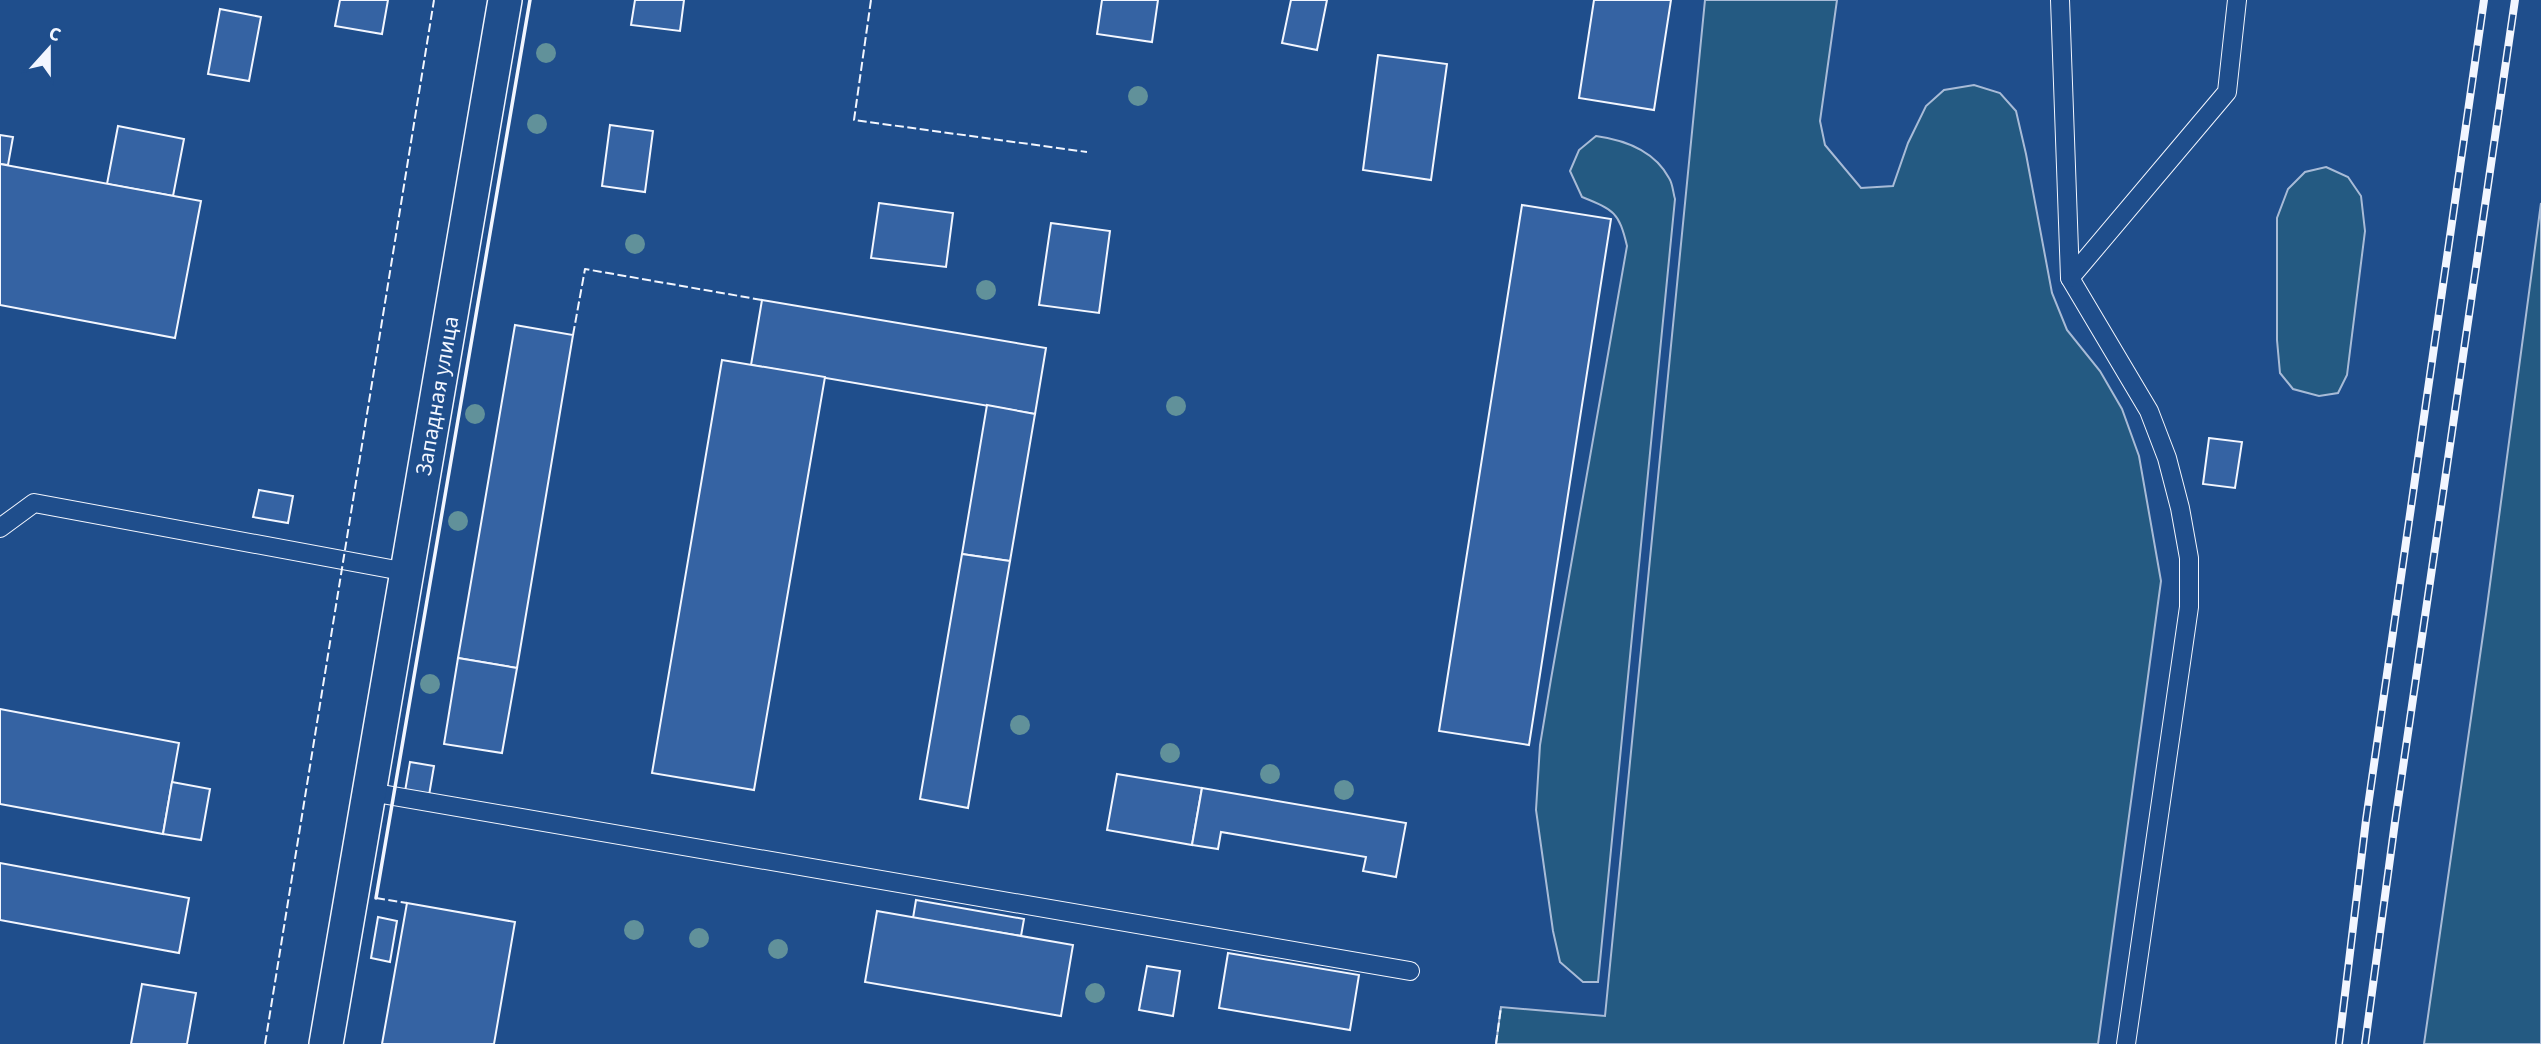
<svg xmlns="http://www.w3.org/2000/svg" width="2541" height="1044" viewBox="0 0 2541 1044" font-family="'Source Sans 3',sans-serif">
<style>
.green{fill:#245a82;stroke:#a8bbd7;stroke-width:2}
.building{fill:#3563a3;stroke:#f2f6ff;stroke-width:2}
.lines{fill:none;stroke-linecap:round;stroke-linejoin:round}
.lane-casing{stroke:#f2f6ff;stroke-width:20}
.street-casing{stroke:#f2f6ff;stroke-width:36}
.lane{stroke:#1f4e8c;stroke-width:18}
.street{stroke:#1f4e8c;stroke-width:33}
.rail-casing{stroke:#f2f6ff;stroke-width:8}
.rail{stroke:#1f4e8c;stroke-width:5;stroke-dasharray:16;stroke-linecap:butt}
.fence{stroke:#f2f6ff;stroke-width:2;stroke-dasharray:9 3.5;stroke-linecap:butt}
.wall{stroke:#f2f6ff;stroke-width:3.5}
.tree{fill:#61919a}
.labels{text-anchor:middle;dominant-baseline:central;stroke-width:5;stroke-linejoin:round;paint-order:stroke}
.street-label{font-size:23px;fill:#f2f6ff;stroke:#1f4e8c}
</style>
<rect width="100%" height="100%" fill="#1f4e8c"/>
<g class="green">
<path d="M1705,0H1837L1820,121L1825,145L1861,188L1893,186L1908,143L1926,106L1944,90L1974,85L2000,93L2016,111L2026,154L2052,293L2067,330L2100,371L2122,409L2139,456L2161,581L2098,1044H1496L1501,1007L1605,1016Z"/>
<path d="M1596,136C1625,140 1654,150 1669,178C1673,184 1673,193 1675,199L1598,982H1583L1560,962L1553,931L1536,810L1540,745L1551,679L1627,246C1619,212 1614,210 1582,197L1570,171L1579,150Z"/>
<path d="M2326,167L2348,177L2361,196L2365,231L2347,375L2338,393L2319,396L2293,389L2280,373L2277,340V218L2288,189L2305,172Z"/>
<path d="M2541,203V1044H2424L2486,614Z"/>
</g>
<g class="building">
<path d="M340,0H388L382,34L335,26Z"/>
<path d="M635,0H684L680,31L631,25Z"/>
<path d="M1102,0H1158L1152,42L1097,34Z"/>
<path d="M1291,0H1327L1317,50L1282,43Z"/>
<path d="M1594,0H1671L1654,110L1579,98Z"/>
<path d="M220,9L261,17L249,81L208,74Z"/>
<path d="M1378,55L1447,64L1431,180L1363,170Z"/>
<path d="M610,125L653,131L645,192L602,186Z"/>
<path d="M118,126L184,139L173,196L107,184Z"/>
<path d="M0,135L13,137L8,165L0,164Z"/>
<path d="M0,164L201,201L175,338L0,305Z"/>
<path d="M879,203L953,213L946,267L871,258Z"/>
<path d="M1522,205L1611,219L1529,745L1439,731Z"/>
<path d="M1051,223L1110,231L1099,313L1039,305Z"/>
<path d="M762,300L1046,348L1035,414L751,365Z"/>
<path d="M515,325L573,335L517,668L458,658Z"/>
<path d="M722,360L825,377L754,790L652,773Z"/>
<path d="M987,405L1035,414L1010,561L962,554Z"/>
<path d="M2209,438L2242,442L2235,488L2203,484Z"/>
<path d="M259,490L293,496L288,523L253,517Z"/>
<path d="M962,554L1010,561L968,808L920,799Z"/>
<path d="M458,658L517,668L502,753L444,744Z"/>
<path d="M0,709L179,743L163,834L0,804Z"/>
<path d="M410,762L434,766L427,807L403,803Z"/>
<path d="M1117,774L1202,788L1192,845L1107,830Z"/>
<path d="M172,782L210,789L201,840L163,834Z"/>
<path d="M1202,788L1406,823L1396,877L1363,871L1366,857L1221,832L1218,849L1192,845Z"/>
<path d="M0,863L189,898L179,953L0,920Z"/>
<path d="M916,900L1024,919L1021,936L913,918Z"/>
<path d="M407,903L515,922L494,1044H382Z"/>
<path d="M877,911L1073,945L1061,1016L865,982Z"/>
<path d="M378,917L397,921L390,962L371,958Z"/>
<path d="M1228,953L1359,975L1350,1030L1219,1008Z"/>
<path d="M1147,966L1180,971L1173,1016L1139,1010Z"/>
<path d="M142,984L196,993L187,1044H131Z"/>
</g>
<g class="lines">
<g class="lane-casing">
<g id="lane">
<path d="M2060,0L2070,278L2149,411L2167,458L2180,508L2189,558V607L2126,1044"/>
<path d="M2070,278L2227,92L2237,0"/>
<path d="M0,528L34,503L407,572"/>
<path d="M370,792L1410,971"/>
</g>
</g>
<g class="street-casing">
<path id="street" d="M326,1044L505,0"/>
</g>
<use href="#lane" class="lane"/>
<use href="#street" class="street"/>
<g class="rail-casing">
<g id="rail">
<path d="M2339,1044L2366,820L2484,0"/>
<path d="M2365,1044L2395,822L2515,0"/>
</g>
</g>
<use href="#rail" class="rail"/>
<g class="fence">
<path d="M871,0L854,120L1087,152"/>
<path d="M573,335L585,269L762,300"/>
<path d="M376,898L407,903"/>
<path d="M265,1044L434,0"/>
<path d="M1496,1044L1501,1007"/>
</g>
<path class="wall" d="M376,898L530,0"/>
</g>
<g class="tree">
<circle cx="546" cy="53" r="10"/>
<circle cx="1138" cy="96" r="10"/>
<circle cx="537" cy="124" r="10"/>
<circle cx="635" cy="244" r="10"/>
<circle cx="986" cy="290" r="10"/>
<circle cx="1176" cy="406" r="10"/>
<circle cx="475" cy="414" r="10"/>
<circle cx="458" cy="521" r="10"/>
<circle cx="430" cy="684" r="10"/>
<circle cx="1020" cy="725" r="10"/>
<circle cx="1170" cy="753" r="10"/>
<circle cx="1270" cy="774" r="10"/>
<circle cx="1344" cy="790" r="10"/>
<circle cx="634" cy="930" r="10"/>
<circle cx="699" cy="938" r="10"/>
<circle cx="778" cy="949" r="10"/>
<circle cx="1095" cy="993" r="10"/>
</g>
<g class="labels">
<g class="street-label">
<text transform="translate(437 396) rotate(-80)">Западная улица</text>
</g>
</g>
<g transform="translate(49 49) rotate(21)" stroke="#1f4e8c" stroke-width="5" paint-order="stroke">
<path d="M0-5L12 26L0 18L-12 26Z" fill="#f2f6ff"/>
<text y="-10" font-size="19" font-weight="bold" text-anchor="middle" fill="#f2f6ff">С</text>
</g>
</svg>
